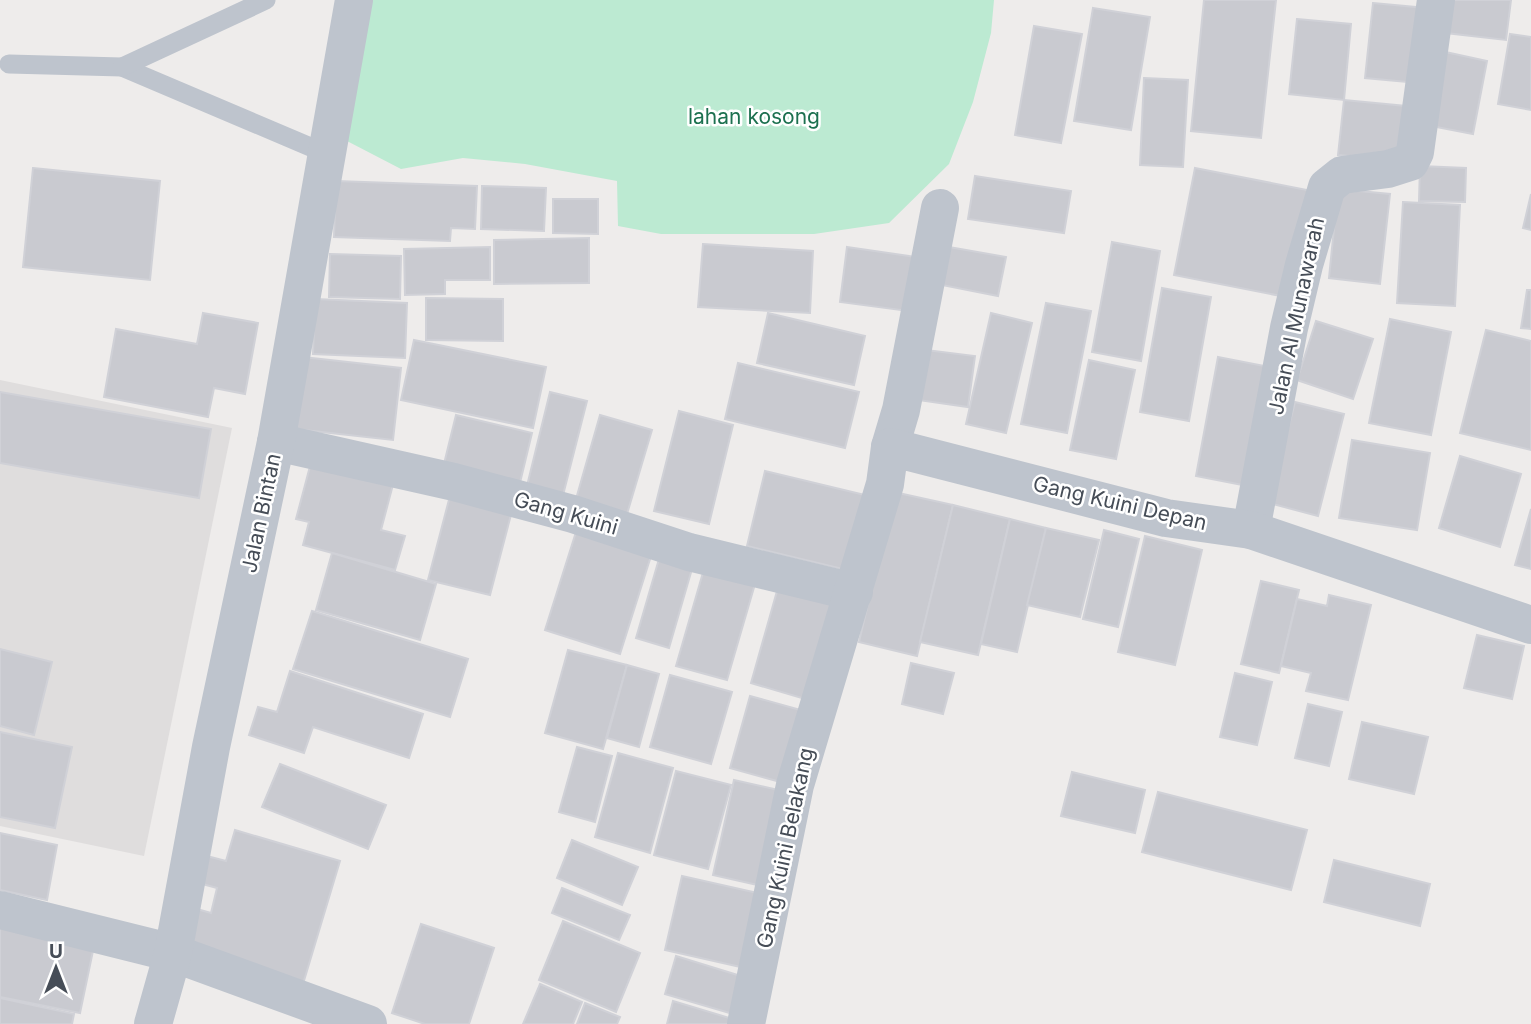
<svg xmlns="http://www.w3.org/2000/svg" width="1531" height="1024" viewBox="0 0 1531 1024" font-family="Inter,sans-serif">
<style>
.education{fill:#dfdddd}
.green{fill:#bcead2}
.building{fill:#c9cad0;stroke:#d0d1d7;stroke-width:2}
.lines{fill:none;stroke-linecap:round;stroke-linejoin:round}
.service{stroke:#bec4cd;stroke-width:19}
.minor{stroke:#bec4cd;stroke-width:38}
.labels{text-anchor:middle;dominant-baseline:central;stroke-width:5;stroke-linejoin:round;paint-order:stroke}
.park-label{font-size:21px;fill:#1d7150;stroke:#fff}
.street-label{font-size:21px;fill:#464d57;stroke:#fff}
</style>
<rect width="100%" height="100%" fill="#eeeceb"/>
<path class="education" d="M0,380L232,428L144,856L0,826Z"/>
<path class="green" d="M358,0H994L991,33L973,102L949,164L889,223L814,234H661L618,226L617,181L525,164L463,158L401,169L347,141Z"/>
<g class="building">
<path d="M1204,0H1276L1261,138L1191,131Z"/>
<path d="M1450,0H1511L1506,40L1446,33Z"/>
<path d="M1373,3L1426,8L1418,83L1365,78Z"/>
<path d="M1093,8L1150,17L1131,130L1074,121Z"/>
<path d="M1297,19L1351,24L1344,100L1289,94Z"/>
<path d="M1034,26L1082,34L1061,143L1015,135Z"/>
<path d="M1510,34L1531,37V110L1498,104Z"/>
<path d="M1441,51L1487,61L1473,134L1426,125Z"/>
<path d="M1144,78L1188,80L1183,167L1140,165Z"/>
<path d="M1344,100L1406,106L1401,161L1338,155Z"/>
<path d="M1420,166L1466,168L1465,202L1419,201Z"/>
<path d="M33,168L160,181L150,280L23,267Z"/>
<path d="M1195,168L1312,191L1291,298L1174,275Z"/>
<path d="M975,176L1071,191L1064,233L968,219Z"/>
<path d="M336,181L477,186L475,229L451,228L450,241L334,237Z"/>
<path d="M482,186L546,188L544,231L481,229Z"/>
<path d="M1338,189L1390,194L1380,284L1329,278Z"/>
<path d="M1531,194V230L1523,228Z"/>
<path d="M553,199H598V234L553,233Z"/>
<path d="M1403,202L1460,205L1455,306L1397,303Z"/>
<path d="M589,238V283L494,284V240Z"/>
<path d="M1112,242L1160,251L1141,361L1092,352Z"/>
<path d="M703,244L813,251L810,313L698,307Z"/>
<path d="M490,247V280H445V294L405,295L404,249Z"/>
<path d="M847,247L916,257L908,311L840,302Z"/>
<path d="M949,247L1006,257L998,296L942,285Z"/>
<path d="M330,254L401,256L400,299L329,297Z"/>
<path d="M1162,288L1211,297L1189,421L1140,412Z"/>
<path d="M1527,290H1531V329L1521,328Z"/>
<path d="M426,298L503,299V341L426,340Z"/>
<path d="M315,299L407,303L405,358L313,354Z"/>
<path d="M1046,303L1091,311L1067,433L1021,424Z"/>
<path d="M203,313L258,323L245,394L214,388L208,417L104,397L116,329L197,344Z"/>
<path d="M768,313L865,336L854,385L757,363Z"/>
<path d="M991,313L1032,323L1006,433L966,424Z"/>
<path d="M1390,319L1451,332L1431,435L1369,423Z"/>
<path d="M1316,321L1373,339L1353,399L1297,380Z"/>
<path d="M1486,330L1531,341V450L1460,433Z"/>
<path d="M414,340L546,367L533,428L401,400Z"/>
<path d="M926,350L975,356L968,407L918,400Z"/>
<path d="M303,357L401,368L393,440L295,429Z"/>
<path d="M1218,357L1275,368L1253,487L1196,476Z"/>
<path d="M1089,360L1135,370L1116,459L1070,450Z"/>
<path d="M738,363L859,392L845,448L725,419Z"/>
<path d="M0,392L211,429L199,498L0,463Z"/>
<path d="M550,392L587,401L561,503L525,494Z"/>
<path d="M1295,402L1344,414L1318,516L1269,503Z"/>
<path d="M679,411L733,425L709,524L654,511Z"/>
<path d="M456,415L532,433L518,491L442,472Z"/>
<path d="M600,415L652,430L627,514L576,499Z"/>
<path d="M1352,440L1430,453L1417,530L1339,518Z"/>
<path d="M313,455L395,477L381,530L405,536L395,570L303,545L309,522L296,519Z"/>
<path d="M1460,456L1521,474L1500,547L1439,528Z"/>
<path d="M765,471L869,496L851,571L747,546Z"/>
<path d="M451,492L513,507L490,595L428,580Z"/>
<path d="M894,492L953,505L917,656L859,642Z"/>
<path d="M953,505L1010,519L978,655L920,642Z"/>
<path d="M1531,509V569L1515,565Z"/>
<path d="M1010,519L1046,528L1017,652L981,644Z"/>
<path d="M1046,528L1099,540L1080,617L1027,605Z"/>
<path d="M1104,530L1139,539L1118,627L1083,619Z"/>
<path d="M576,532L651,556L620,654L545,630Z"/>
<path d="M1145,536L1202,550L1175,665L1118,652Z"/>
<path d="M332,553L436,584L420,640L316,610Z"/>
<path d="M659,559L692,569L669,648L636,638Z"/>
<path d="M704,569L755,584L727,680L676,666Z"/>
<path d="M1261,581L1299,590L1279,673L1241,664Z"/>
<path d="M779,584L841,602L812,701L751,683Z"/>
<path d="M1329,595L1371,605L1348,700L1306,691L1311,673L1281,666L1297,599L1327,606Z"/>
<path d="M312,611L468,659L450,717L293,669Z"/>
<path d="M1477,635L1524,646L1512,699L1464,688Z"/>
<path d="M0,649L52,662L34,735L0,726Z"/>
<path d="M568,650L627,665L603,749L545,733Z"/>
<path d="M911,663L954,673L943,714L902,704Z"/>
<path d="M627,665L659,674L639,747L607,738Z"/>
<path d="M290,671L423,714L409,758L313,727L304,753L249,735L258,707L277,712Z"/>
<path d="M1235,673L1272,682L1257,745L1220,737Z"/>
<path d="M670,675L732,692L711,764L650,747Z"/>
<path d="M750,696L804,711L784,783L730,768Z"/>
<path d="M1308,704L1342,712L1329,766L1295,758Z"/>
<path d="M1362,722L1428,737L1414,794L1349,779Z"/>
<path d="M0,732L72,747L55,828L0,817Z"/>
<path d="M577,747L612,756L595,822L559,812Z"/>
<path d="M618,753L673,768L650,853L595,837Z"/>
<path d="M280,764L386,805L368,849L262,807Z"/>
<path d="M676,771L731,785L708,869L654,855Z"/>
<path d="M1072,772L1145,790L1135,833L1061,816Z"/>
<path d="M734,780L783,791L762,886L713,875Z"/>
<path d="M1158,792L1307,830L1291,890L1142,852Z"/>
<path d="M235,830L340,861L303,984L180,941L190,907L211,913L217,888L195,882L203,855L226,861Z"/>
<path d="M0,833L57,845L47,900L0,890Z"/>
<path d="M572,840L638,867L622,905L557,878Z"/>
<path d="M1334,860L1430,884L1420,926L1324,902Z"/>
<path d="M682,876L762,894L745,968L665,950Z"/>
<path d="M562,888L630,915L619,940L552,913Z"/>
<path d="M563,921L640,953L616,1012L539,980Z"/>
<path d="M421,924L494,948L469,1024H425L392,1013Z"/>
<path d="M0,927L94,946L80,1013L0,997Z"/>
<path d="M676,956L744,977L733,1014L665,994Z"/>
<path d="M540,984L582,1002L573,1024H523Z"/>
<path d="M0,998L74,1014L72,1024H0Z"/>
<path d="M673,1001L736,1020L735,1024H667Z"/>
<path d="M585,1003L620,1017L617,1024H577Z"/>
</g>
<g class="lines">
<g class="service">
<path d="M9,64L122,67L327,154"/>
<path d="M122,67L266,0"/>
</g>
<g class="minor">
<path d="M276,442L454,482L573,514L689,552L854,592"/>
<path d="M890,447L901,410L940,208"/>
<path d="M1251,530L1289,328L1304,265L1327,187L1342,175L1388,169L1410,162L1415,152L1436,0"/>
<path d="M0,910L173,953L368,1024"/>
<path d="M153,1024L173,953L211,747L276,442L354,0"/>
<path d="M746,1024L795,785L885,484L890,447L1166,518L1251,530L1531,625"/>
</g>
</g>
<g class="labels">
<g class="park-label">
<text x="754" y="116">lahan kosong</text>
</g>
<g class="street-label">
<text transform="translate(1296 316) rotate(-78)">Jalan Al Munawarah</text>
<text transform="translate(1120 503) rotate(13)">Gang Kuini Depan</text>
<text transform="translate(261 513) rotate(-78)">Jalan Bintan</text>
<text transform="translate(566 513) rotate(16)">Gang Kuini</text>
<text transform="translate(785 848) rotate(-78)">Gang Kuini Belakang</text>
</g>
</g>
<g transform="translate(56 968)" stroke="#ffffff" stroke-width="5" paint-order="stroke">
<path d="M0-5L12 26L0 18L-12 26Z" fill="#464d57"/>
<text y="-10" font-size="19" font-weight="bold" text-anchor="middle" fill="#464d57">U</text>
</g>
</svg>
